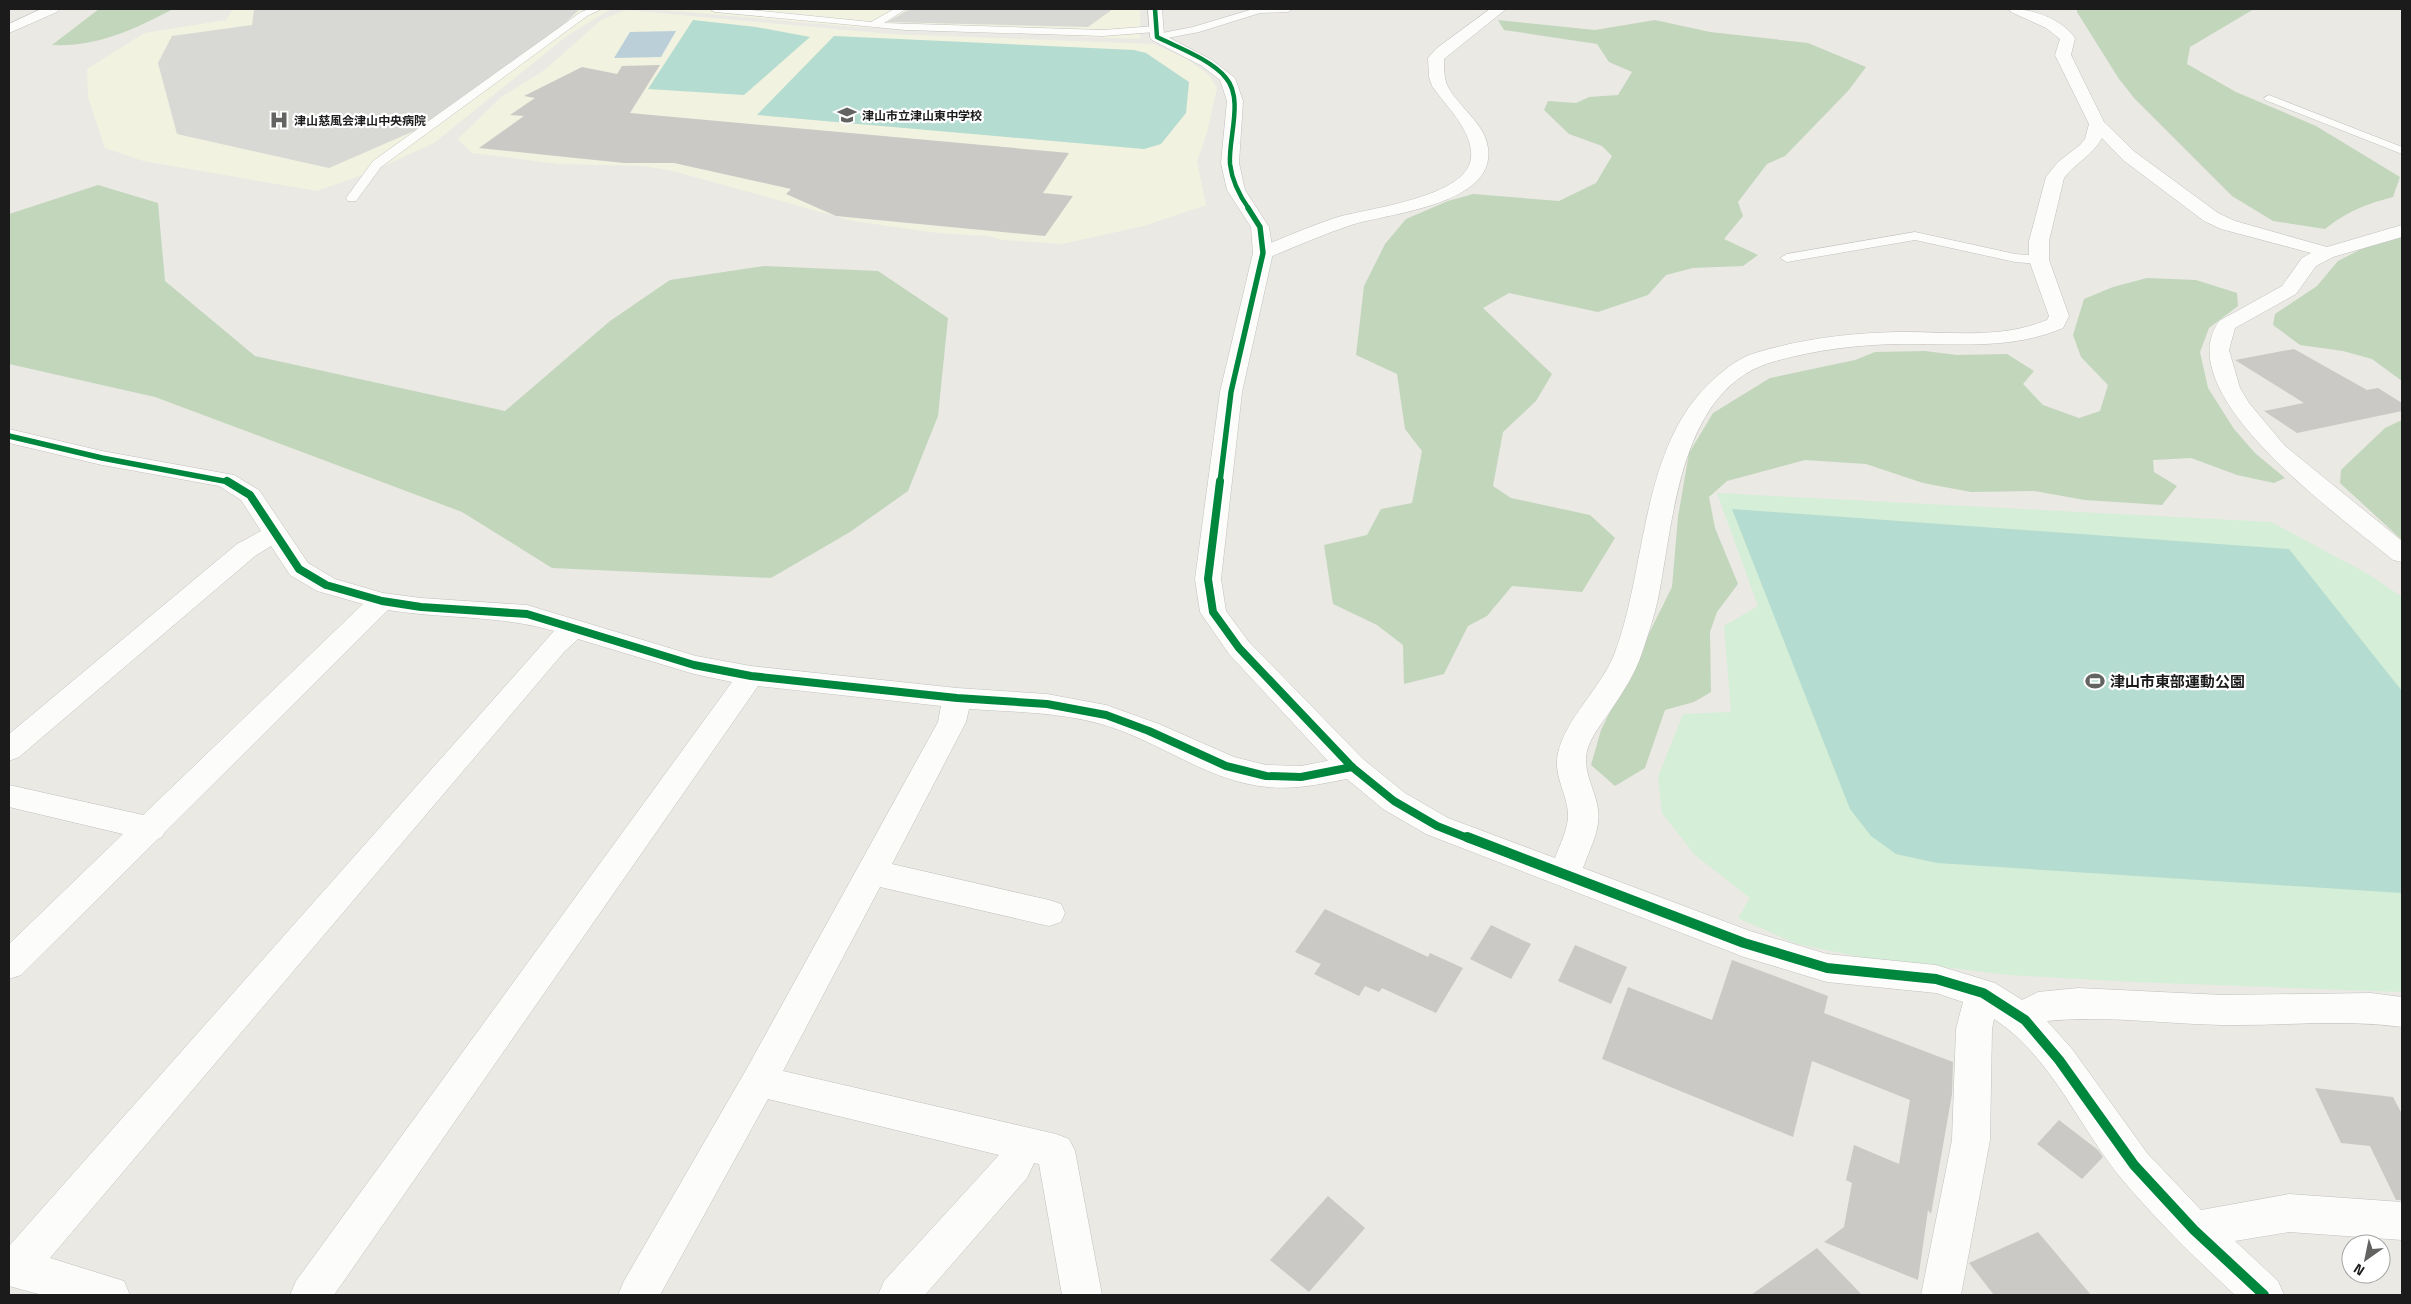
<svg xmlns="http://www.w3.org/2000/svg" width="2411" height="1304" viewBox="0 0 2411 1304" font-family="'Titillium Web','Noto Sans JP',sans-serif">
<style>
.education{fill:#f1f2e0}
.forest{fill:#c2d6bc}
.park{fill:#d5eed7}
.pitch{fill:#b5dcd0}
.parking{fill:#d8d8d5}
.water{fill:#bbcfd9}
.building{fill:#cac9c5}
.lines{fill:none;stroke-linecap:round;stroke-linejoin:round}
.service-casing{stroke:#c1c0be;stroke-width:1}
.minor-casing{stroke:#c1c0be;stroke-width:1}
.tertiary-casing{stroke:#c1c0be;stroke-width:1}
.service{fill:#fcfcfb;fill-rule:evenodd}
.minor{fill:#fcfcfb;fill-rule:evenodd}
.tertiary{fill:#fcfcfb;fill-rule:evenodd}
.cycleway-far3-casing{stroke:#fff;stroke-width:6}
.cycleway-far2-casing{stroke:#fff;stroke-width:8}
.cycleway-far1-casing{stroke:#fff;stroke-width:11}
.cycleway-casing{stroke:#fff;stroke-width:13}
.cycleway-far3{stroke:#00873e;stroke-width:4.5}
.cycleway-far2{stroke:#00873e;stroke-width:5.5}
.cycleway-far1{stroke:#00873e;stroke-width:8}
.cycleway{stroke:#00873e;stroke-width:10}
.labels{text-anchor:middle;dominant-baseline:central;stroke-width:4.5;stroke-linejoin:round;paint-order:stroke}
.far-poi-label{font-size:12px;font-weight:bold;fill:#1b1b1b;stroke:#fff;text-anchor:start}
.poi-label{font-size:15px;font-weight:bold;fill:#1b1b1b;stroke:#fff;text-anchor:start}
</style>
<rect width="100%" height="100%" fill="#eae9e4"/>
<g class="education">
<path d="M233,9H611L567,36L434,143L370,172L317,191L143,161L105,148L88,98L87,69L144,33L226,20Z"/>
<path d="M652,9H1140V39L854,27Z"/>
<path d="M626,10L891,34L1154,44L1187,59L1209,75L1217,88L1207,133L1197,161L1206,205L1144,226L1062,244L1002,240L989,236L937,233L853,221L673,171L644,166L558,164L472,153L458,139L501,97L546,69L601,20Z"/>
</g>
<g class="forest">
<path d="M99,9H173C133,30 97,47 52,45Z"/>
<path d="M2077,9H2254L2190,47L2187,64L2236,92L2316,126L2400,177L2393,197C2366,204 2346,212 2325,229L2273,221L2232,196L2135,99L2119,79L2077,12Z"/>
<path d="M1498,20L1595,30L1655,20L1710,32L1808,43L1866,67L1848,91L1785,156L1767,164L1738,202L1743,216L1724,239L1758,255L1743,266L1693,268L1666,275L1648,295L1598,312L1509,293L1483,308L1552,374L1536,401L1503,432L1493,486L1511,498L1590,515L1615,538L1582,592L1512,586L1487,616L1468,626L1444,674L1404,684L1403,645L1377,625L1333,604L1324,545L1367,535L1381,509L1412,503L1422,451L1405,429L1397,374L1356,355L1364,286L1385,244L1406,219L1448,201L1473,194L1559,201L1596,183L1612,156L1602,146L1569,134L1544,110L1548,101L1576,103L1589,97L1618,95L1632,72L1609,62L1597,44L1504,30Z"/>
<path d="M98,185L158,203L165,281L255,356L505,411L610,321L670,280L764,266L878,271L948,318L938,416L908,491L850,532L771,578L552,568L462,512L155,397L9,364V214Z"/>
<path d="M2402,236V381L2372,359L2343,351L2300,345L2273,325L2275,314L2317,286L2338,261L2369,245Z"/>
<path d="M2147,278L2196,280L2237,293L2238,306L2209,328L2200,352L2208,388L2234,429L2255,453L2285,478L2274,483L2237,475L2191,458L2153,460L2154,472L2177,486L2162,505L2085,500L2034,491L1971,492L1923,483L1866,464L1805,460L1727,481L1709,497L1715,528L1738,584L1717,612L1710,632L1711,692L1694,702L1665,710L1645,768L1615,786L1591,765L1601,730L1672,587L1678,517L1689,453L1713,413L1770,378L1855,360L1875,352L1925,351L1957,355L2007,354L2034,371L2023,384L2043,405L2079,418L2100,411L2108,385L2081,357L2073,335L2084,299L2113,287Z"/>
<path d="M2402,420V540L2340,483L2341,470L2385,428Z"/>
</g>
<path class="park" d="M1717,493L2271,522L2368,574L2402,597V992L2134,982L2009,975L1861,957L1797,944L1738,918L1750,898L1695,855L1662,813L1658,777L1683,714L1731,712L1724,626L1758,606Z"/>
<g class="pitch">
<path d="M693,20L756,27L810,37L744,95L648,89Z"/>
<path d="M834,36L1134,50L1146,53L1189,82L1186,113L1161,144L1144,149L757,115Z"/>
<path d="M1732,509L2289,549L2402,691V893L1937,863L1896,854L1871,836L1850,809Z"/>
</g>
<g class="parking">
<path d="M254,9H580L553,34L414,131L329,168L177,134L158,63L172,36L252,25Z"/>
<path d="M910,9H1113L1088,27L887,22Z"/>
</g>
<path class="water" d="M676,31L661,57L614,58L630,32Z"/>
<g class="building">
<path d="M660,65L630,113L1069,153L1043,193L1073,196L1045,236L836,216L786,194L791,189L674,163H624L479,148L524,116L510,115L535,98L524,96L582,67L617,74L622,66Z"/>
<path d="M2294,349L2367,390L2378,388L2402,403V411L2297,433L2264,411L2304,403L2235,360Z"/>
<path d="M1325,909L1428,957L1430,953L1463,968L1436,1013L1382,988L1379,992L1365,986L1359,996L1314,974L1321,964L1295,952Z"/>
<path d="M1491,925L1531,944L1511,979L1470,959Z"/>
<path d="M1575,945L1627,967L1611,1004L1558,981Z"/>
<path d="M1732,960L1828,996L1824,1013L1953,1062L1952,1094L1931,1214L1928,1210L1918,1280L1824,1242L1844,1227L1852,1183L1846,1180L1854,1145L1899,1164L1910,1100L1812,1061L1793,1137L1602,1059L1628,987L1712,1020Z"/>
<path d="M2315,1088L2393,1097L2402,1114V1200H2396L2370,1146L2341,1143Z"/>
<path d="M2059,1120L2098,1150L2103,1157L2082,1179L2037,1144Z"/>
<path d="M1328,1196L1365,1228L1309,1292L1270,1260Z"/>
<path d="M2038,1232L2091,1295H1994L1969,1263Z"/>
<path d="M1817,1248L1862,1295H1751Z"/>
</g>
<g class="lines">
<g class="service-casing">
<g id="service">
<path d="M589,9H602L587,16L381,167L356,201H348L346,198L373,161L581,12Z"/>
<path d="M710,9H741L871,22L894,9H906L884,23L1103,30L1155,26L1160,29L1155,32L1103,36L906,30L715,12Z"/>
<path d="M1253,9H1293L1288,12L1260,13L1199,32L1157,40L1152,37L1157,34L1193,27Z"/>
<path d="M2269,95L2402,147V154L2265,100L2264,98Z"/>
<path d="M1915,232L2015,254L2039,256L2046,260L2039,264L2015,262L1915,240L1787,262L1780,258L1787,254Z"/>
</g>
</g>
<g class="minor-casing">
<g id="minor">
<path d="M41,9H59L57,12L9,33V24Z"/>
<path d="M1490,9H1506L1444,59C1444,67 1444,77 1447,85C1458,107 1485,123 1488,148C1496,205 1389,213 1351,225C1324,234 1297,246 1270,257L1263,259L1256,257L1253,253L1256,249C1283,238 1310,226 1338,217C1370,208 1467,197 1471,158C1474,132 1446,106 1432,86L1429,77L1428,58L1437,48Z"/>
<path d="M2009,9C2031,8 2062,19 2075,38L2071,55L2104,122L2135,152L2218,213L2235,221L2327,247L2402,225V237L2333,257L2316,266L2296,294L2235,328L2229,350L2240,388L2249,403L2285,446L2402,541V562L2393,560C2344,519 2167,395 2219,321L2282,286L2302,258L2311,253L2221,229L2204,221L2123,160L2102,138C2093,155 2075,163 2064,178L2049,241V260L2069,316L2063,328C2009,351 1954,343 1897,344C1856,345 1815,350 1776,361C1679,386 1674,519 1658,599C1654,617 1648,635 1642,653C1635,674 1623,692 1611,710C1602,723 1591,736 1587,751C1582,772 1596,790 1598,810C1601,830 1589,850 1583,868L1750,931L1827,954L1936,965L1995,983L2022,1000L2038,992L2078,988L2223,995L2371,993L2402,997V1027C2343,1019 2283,1026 2223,1025C2164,1024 2106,1015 2047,1021L2072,1049L2147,1153L2201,1210L2289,1194L2402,1202V1240L2289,1232L2235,1241L2278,1281L2284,1295H2235C2195,1258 2156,1220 2121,1178C2079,1127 2051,1056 1994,1019L1992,1029L1990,1140L1961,1295H1921L1952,1140L1956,1029L1963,1002L1936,993L1827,982L1744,957L1426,834L1383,809L1347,779C1320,784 1295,790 1268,787C1208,782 1158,740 1101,724C1058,712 1013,712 969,709L966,722L892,864L1049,900L1061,904L1065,913L1061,922L1049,926L880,887L783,1071L1056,1134L1069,1139L1075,1151L1102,1295H1062L1039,1164L1034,1163L1027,1178L925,1295H878L884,1281L999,1155L768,1099L660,1295H618L624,1281L746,1070L938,722L941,706L758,686L334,1295H290L296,1281L732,682L694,674L578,639L564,652L50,1258L124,1281L130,1295H42L9,1286V1246L554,631C500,615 443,619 388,610L165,832L162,837L158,839L21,975L9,979V944L123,834L9,807V785L143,815L363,604L317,591L290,575L271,546L255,556L19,757L9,761V734L237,544L261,531L241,500L219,486L102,465L9,443V429L102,451L234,475L259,490L308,563L335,579L383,593L421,598L527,605L696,656L751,666L957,688L1047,694L1106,705L1159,724L1234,757L1266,765L1301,766L1352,756L1363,759L1405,793L1448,818L1555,858C1560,844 1569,828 1568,812C1566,792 1553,774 1558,753C1566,718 1600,689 1614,655C1648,567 1639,445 1715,378C1728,367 1739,358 1755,353C1801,339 1849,333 1897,332C1947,331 1999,340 2047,320L2049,316L2029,260V241L2046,177L2058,162L2080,145L2085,139L2089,124L2055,55L2060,39L2046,28L2011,12Z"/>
</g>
</g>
<g class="tertiary-casing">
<path id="tertiary" d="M1148,9H1162L1164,35L1212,60L1235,78L1243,101L1239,163L1245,190L1269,227L1273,253L1242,392L1221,579L1226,611L1249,642L1363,759L1367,767L1363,775L1352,778L1341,775L1229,654L1200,612L1195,579L1220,392L1253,253L1251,227L1227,190L1221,163L1227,101L1220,80L1202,66L1152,40L1150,37Z"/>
</g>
<use href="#service" class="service"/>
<use href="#minor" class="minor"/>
<use href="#tertiary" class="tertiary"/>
<g class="cycleway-far3-casing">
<path id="cycleway-far3" d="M1155,9L1157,37C1177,47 1212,60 1226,78C1244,99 1228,139 1230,164C1232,181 1239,195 1249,209"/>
</g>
<g class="cycleway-far2-casing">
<g id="cycleway-far2">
<path d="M9,436L102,458L229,482"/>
<path d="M1220,482L1231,392L1263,253L1260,227L1248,208"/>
</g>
</g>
<g class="cycleway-far1-casing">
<g id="cycleway-far1">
<path d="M227,481L250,495L299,569L326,585L382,601L421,607L527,614L694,665L751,676L957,698L1047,704L1106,715L1149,731L1226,766L1266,776L1301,777L1352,767"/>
<path d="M1220,481L1208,579L1213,612L1239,648L1352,767L1394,801L1437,826L1470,839"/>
</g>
</g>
<g class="cycleway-casing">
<path id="cycleway" d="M1467,837L1744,943L1827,968L1936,979L1983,993L2025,1020L2059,1060L2134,1165L2194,1230L2264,1295"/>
</g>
<use href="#cycleway-far3" class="cycleway-far3"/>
<use href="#cycleway-far2" class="cycleway-far2"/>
<use href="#cycleway-far1" class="cycleway-far1"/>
<use href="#cycleway" class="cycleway"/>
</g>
<defs>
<g id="school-bare" transform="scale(1.5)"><path d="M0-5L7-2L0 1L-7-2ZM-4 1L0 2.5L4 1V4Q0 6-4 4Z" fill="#636361" stroke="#fff" stroke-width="2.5" paint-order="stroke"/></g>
<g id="hospital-bare" transform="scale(1.5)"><path d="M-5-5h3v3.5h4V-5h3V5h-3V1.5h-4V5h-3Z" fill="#636361" stroke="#fff" stroke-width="2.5" paint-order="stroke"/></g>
<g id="stadium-bare" transform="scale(1.5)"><path d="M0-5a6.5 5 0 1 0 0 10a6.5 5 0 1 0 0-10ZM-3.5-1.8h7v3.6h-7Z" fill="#636361" stroke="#fff" stroke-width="2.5" paint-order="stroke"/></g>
</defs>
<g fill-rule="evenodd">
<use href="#school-bare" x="847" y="115"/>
<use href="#hospital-bare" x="279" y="120"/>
<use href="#stadium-bare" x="2095" y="681"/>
</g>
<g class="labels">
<g class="far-poi-label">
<text x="862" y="115">津山市立津山東中学校</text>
<text x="294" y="120">津山慈風会津山中央病院</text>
</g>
<g class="poi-label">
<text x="2110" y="681">津山市東部運動公園</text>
</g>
</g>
<rect width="2411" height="1304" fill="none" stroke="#1b1b1b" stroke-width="20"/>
<g transform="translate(2366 1259) rotate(213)"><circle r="24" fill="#ffffff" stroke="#a4a4a4"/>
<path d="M0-4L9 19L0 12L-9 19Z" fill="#636361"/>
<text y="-8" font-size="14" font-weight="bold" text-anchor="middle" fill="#1b1b1b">N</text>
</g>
</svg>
